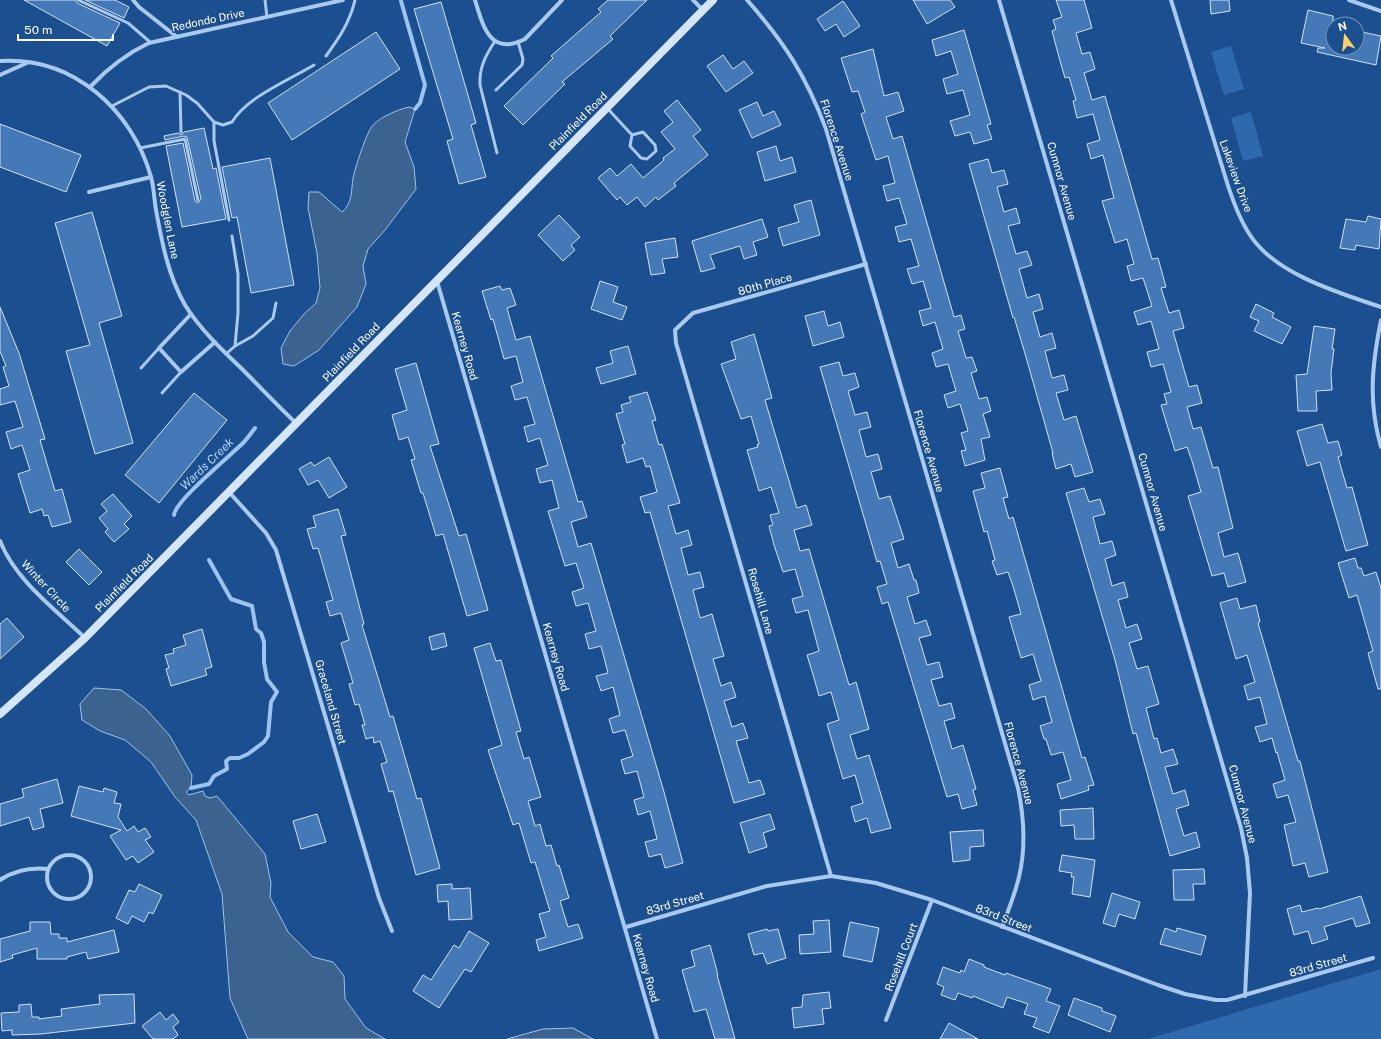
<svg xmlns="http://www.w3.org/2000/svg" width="1381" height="1039" viewBox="0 0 1381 1039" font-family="'Public Sans',sans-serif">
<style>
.green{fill:#2e69ad}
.water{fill:#3c6290;stroke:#9cc4f0}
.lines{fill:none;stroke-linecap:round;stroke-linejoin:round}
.stream{stroke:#9cc4f0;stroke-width:4}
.building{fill:#4478b7;stroke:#cfe3fa}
.lane{stroke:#a9c9ee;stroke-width:3}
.street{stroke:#a9c9ee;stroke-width:4}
.secondary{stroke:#d6e6fa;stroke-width:8}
.labels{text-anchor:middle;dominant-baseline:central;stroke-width:3;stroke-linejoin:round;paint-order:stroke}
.street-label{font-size:11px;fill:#fff;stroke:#1b4f8f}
.water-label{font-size:12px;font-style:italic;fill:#b5d3f5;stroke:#1b4f8f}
</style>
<rect width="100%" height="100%" fill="#1b4f8f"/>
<g class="green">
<path d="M1231,46L1244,89L1224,95L1211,52Z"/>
<path d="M1251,112L1263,156L1243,161L1231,118Z"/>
<path d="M1381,969V1039H1148Z"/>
</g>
<g class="water">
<path d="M409,107L415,109L405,142L414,167L416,189L385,230L368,249L363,266L366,284L357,307L319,350L294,366L283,364L281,348L290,331L304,314L316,303L320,288L317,253L308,208L309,192H319L342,212C353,203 351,190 353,178C355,168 367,131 373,125C382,116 397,110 409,107Z"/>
<path d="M94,688L121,690L146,709L170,736L192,775L191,788L186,792L189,795L203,791L205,796L210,798L217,796L265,854L271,883L270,897L288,932L313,957L333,962L344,976L345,999L366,1028L385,1039H248L230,998L222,894L196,820L175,797L151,762L125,740L100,731L82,720L80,704Z"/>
<path d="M573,1028L593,1039H507L543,1029Z"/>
</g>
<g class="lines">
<g class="stream">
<path d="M401,1L425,85L420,103L415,109"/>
<path d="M174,515C175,501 231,455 243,443C247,439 251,433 255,428"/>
<path d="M191,788L209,784L214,776L227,769L226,761L230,758H239L248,754L264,742L268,736L271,702L277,692L267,679L264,662V642L261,633L256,629L252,606L231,599L209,560"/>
</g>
</g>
<g class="building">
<path d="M24,0H75L77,3L120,23L107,46Z"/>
<path d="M85,0H115L129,7L124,18Z"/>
<path d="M608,0H647L610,36L613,39L562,82L565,84L523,125L504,106L553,58L551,56L601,12L598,9Z"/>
<path d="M913,0H950L955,7L927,24Z"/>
<path d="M1056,0H1084L1092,28L1076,33L1082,54L1090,52L1095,69L1084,73L1092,100L1105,96L1152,259L1158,258L1166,287L1161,288L1169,313L1179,310L1184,328L1173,331L1189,387L1197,385L1202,403L1187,407L1193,429L1201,427L1213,468L1218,467L1233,528L1218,533L1224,557L1238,553L1246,582L1228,587L1224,573L1212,576L1188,496L1201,492L1192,461L1187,447L1175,451L1161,405L1167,404L1164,394L1171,392L1163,364L1151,367L1147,352L1159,349L1151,321L1138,325L1134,312L1152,306L1143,278L1131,281L1127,266L1134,264L1127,239L1115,243L1102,201L1114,198L1103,155L1091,159L1087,144L1100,140L1093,114L1077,118L1073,101L1076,100L1069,77L1065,78L1060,61L1052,31L1056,29L1053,20L1062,17Z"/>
<path d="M1210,0H1229L1230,11L1211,14Z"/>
<path d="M843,1L860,26L844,37L836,24L825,31L817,19Z"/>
<path d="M441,2L476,123L471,125L486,177L459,184L447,141L453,139L414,9Z"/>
<path d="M1308,10L1333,16V48H1357V31L1381,36L1376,65L1317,52L1318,48H1325L1301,43Z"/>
<path d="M964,30L991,124L987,125L992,139L974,144L970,132L955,136L950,121L970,115L963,90L947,94L943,79L958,74L951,51L936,56L932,40Z"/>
<path d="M376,32L400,69L292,140L268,103Z"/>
<path d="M873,49L884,96L898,92L904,111L886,117L893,139L902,136L954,317L961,315L965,329L958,331L966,358L972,357L977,371L971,373L979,399L987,397L991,411L983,414L990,437L981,439L985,460L965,466L961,451L966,450L961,433L968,431L960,404L948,408L944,395L956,391L948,364L936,367L932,353L943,349L935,322L923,326L919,311L931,308L923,281L912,284L907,269L919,266L911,239L899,242L895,227L907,224L899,198L887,201L883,186L895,183L888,156L876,160L861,114L865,112L858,91L852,92L841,58Z"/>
<path d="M723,55L733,69L744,61L753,73L726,92L707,66Z"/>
<path d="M677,100L701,130L693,136L708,155L674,183L676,186L658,200L656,197L645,207L637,197L627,205L620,197L617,200L598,178L610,168L617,176L631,164L643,178L664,160L663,158L675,149L661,132L673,122L664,111Z"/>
<path d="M757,102L763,116L774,111L781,125L752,138L739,110Z"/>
<path d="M0,124L81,155L66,192L0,167Z"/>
<path d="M204,128L213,169L216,168L226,219L182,227L166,146L183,143L195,201L198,203L201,199L187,137L184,136L165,140L164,136L178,133L181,135L184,132Z"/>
<path d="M776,146L780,161L792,157L796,172L765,181L757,152Z"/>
<path d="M270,158L294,285L251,293L237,217L232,218L222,167Z"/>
<path d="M988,159L992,173L1004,170L1008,184L997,187L1004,212L1016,208L1020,223L1008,226L1016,254L1027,251L1032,265L1019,269L1027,298L1039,294L1043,309L1033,312L1040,337L1052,333L1056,348L1045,351L1052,378L1064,375L1068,390L1056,393L1064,420L1076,416L1093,472L1075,477L1071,464L1056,469L1052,453H1053L1026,357L1014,317L1013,318L969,164Z"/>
<path d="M811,200L820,235L783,246L778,228L799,222L794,205Z"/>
<path d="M92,212L122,316L99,323L133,443L95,454L66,351L90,345L55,223Z"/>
<path d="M559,215L580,237L571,245L575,250L563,261L538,235Z"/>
<path d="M1368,216L1381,219L1379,249L1356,245L1355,250L1340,248L1346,219L1366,222Z"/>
<path d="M762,219L768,237L753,242L757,255L744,259L740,246L710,255L715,268L701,272L692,241Z"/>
<path d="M675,238L678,257L662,259L665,273L651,275L645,243Z"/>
<path d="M600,281L618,287L613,302L627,307L622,320L591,309Z"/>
<path d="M500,286L502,290L510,288L516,305L507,308L516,340L530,336L578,502L582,501L587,517L571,522L578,547L591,543L664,792L683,863L665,868L661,854L649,857L645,842L657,839L650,811L638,815L634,800L644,797L637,771L625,774L621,760L633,756L625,730L613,733L609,719L620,715L613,687L601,691L596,676L608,673L601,646L589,649L585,634L596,631L588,603L576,606L572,592L584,588L576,563L565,566L548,511L559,508L552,480L540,483L536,469L548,465L540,438L528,442L524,427L535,424L527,397L515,400L511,386L523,382L516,356L504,359L493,319L491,320L482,291Z"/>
<path d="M1256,304L1274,313L1272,317L1291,327L1282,344L1254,331L1259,321L1250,317Z"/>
<path d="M0,307L19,353L45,439L40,440L55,491L62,489L71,522L52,527L48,515L44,516L42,509L30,513L18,474L30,470L22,445L11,449L6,432L23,427L15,401L0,405V389L9,386L3,367L6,366L0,351Z"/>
<path d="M824,311L828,326L840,322L844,337L813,346L805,316Z"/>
<path d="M1314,326L1335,329L1332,349H1334L1331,373L1332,390L1316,391L1317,411H1298L1296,375L1307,374Z"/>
<path d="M754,334L772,398L765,400L797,508L806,505L812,525L794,530L800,551L809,549L849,685L856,682L869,729L850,735L857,759L869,755L891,828L871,833L867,818L855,822L851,807L863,803L855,775L843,779L827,724L839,720L831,692L819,696L814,678L807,655L819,651L808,610L796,613L792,599L803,596L795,569L783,572L774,545L769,526L773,525L770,515L779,513L771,487L759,491L747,450L758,447L757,445L759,444L751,416L741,419L721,364L736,359L731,342Z"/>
<path d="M628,346L636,374L601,384L596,368L613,363L610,351Z"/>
<path d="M839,362L843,376L855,373L859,387L848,391L855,415L867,412L871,427L859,430L866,457L878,454L882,469L871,472L879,499L890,496L904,539L891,543L898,568L909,564L914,580H916L919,593L907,597L915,624L926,620L931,635L919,638L927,665L939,662L943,677L931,680L939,706L951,703L955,718L944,721L952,749L963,745L976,789L973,790L977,805L962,809L958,794L947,797L888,602L882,604L877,587L887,584L880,561L877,562L820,367Z"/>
<path d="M416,363L439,444L430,446L459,536L466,534L488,610L467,616L443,534L436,536L423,493H421L411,460L415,459L408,437L399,440L392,415L407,410L395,369Z"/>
<path d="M647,392L656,420L652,421L659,445L662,444L680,503L668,506L676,534L688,530L692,545L681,548L688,575L700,572L704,587L693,590L700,618L712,614L724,656L713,659L721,686L731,682L736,697L724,701L732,727L743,723L748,738L736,741L749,783L760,780L765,794L734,803L650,512L645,513L640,497L657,492L650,466L646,467L643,458L627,463L622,445L625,444L616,414L623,412L621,405L631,402L629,397Z"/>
<path d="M194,393L227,420L159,503L125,475Z"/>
<path d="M1322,424L1328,443L1338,441L1342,455L1338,457L1347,488L1352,487L1368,545L1346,551L1320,462L1307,466L1297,431Z"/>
<path d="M329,457L347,487L329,498L318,480L308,485L299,469L311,462L314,466Z"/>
<path d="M1000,468L1008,497L1003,498L1009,519L1013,517L1082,758L1085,757L1094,785L1088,786L1089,790L1061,799L1057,784L1071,780L1063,752L1051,755L1046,739H1044L1040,726L1052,722L1045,696L1033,700L1029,685L1041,681L1033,654L1021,658L1009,617L1021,614L1013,586L1008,572L997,575L992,561L995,560L987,531L984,532L973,491L985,488L981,473Z"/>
<path d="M1084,488L1089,502L1100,499L1105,514L1093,517L1100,544L1112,541L1116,555L1105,559L1112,586L1124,582L1128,597L1118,600L1126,628L1137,624L1142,639L1129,643L1137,669L1148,666L1159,704L1146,708L1154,739L1157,738L1161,753L1173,749L1178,764L1165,767L1173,794L1185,790L1189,805L1176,809L1184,836L1196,832L1200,847L1170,856L1136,733L1133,734L1115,660L1066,493Z"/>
<path d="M113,494L132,516L124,524L129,529L114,542L105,532L108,529L99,518L107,511L101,504Z"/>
<path d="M338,509L346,535L341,536L364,624L362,625L390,717L393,716L417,799L421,798L440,868L416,875L393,791L389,792L381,764L387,762L380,741L374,743L373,737L366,739L362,725H365L359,704L355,705L349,684L353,683L341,643L349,640L341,613L330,616L326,602L333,600L318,548L313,549L307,529L316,527L313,516Z"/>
<path d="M79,549L102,572L89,585L66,562Z"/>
<path d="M1355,558L1358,568H1361L1364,576L1376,572L1381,588V689H1378L1368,653L1373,651L1357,595L1349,598L1338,563Z"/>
<path d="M1237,598L1240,609L1256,605L1260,622L1258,623L1298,761H1300L1328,872L1309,877L1305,863L1293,866L1284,825L1296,822L1288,795L1277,798L1273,784L1285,780L1277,752L1276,753L1272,738L1260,742L1255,727L1267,724L1260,697L1248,700L1244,686L1255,682L1247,655L1236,659L1220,603Z"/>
<path d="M7,618L24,637L0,659V624Z"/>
<path d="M202,629L212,667L205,669L207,675L171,686L166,669L169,668L165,655L174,653L173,649L186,645L183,635Z"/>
<path d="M444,633L447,646L432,650L429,637Z"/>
<path d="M490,643L496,661L501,660L521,731L516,732L524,759L529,757L541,797L528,801L535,826L540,824L546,846L551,845L557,866L559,865L569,898L560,901L568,927L578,924L583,938L539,951L536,940L546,937L539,914L550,911L535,862L531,863L519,823L513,825L488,750L502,745L474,648Z"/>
<path d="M57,779L63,803L40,809L44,827L33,830L29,817L0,826V804L24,797L22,789Z"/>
<path d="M79,786L103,792L104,788L117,792L114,803L121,804L118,817L127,831L134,826L138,832L145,828L151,837L145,840L154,852L138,863L133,856L126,860L110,836L121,830L71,816Z"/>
<path d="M1093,808L1094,839H1075L1074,825L1061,826L1060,810Z"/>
<path d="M317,814L326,842L301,849L293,821Z"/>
<path d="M770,814L775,829L763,833L767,847L749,853L740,823Z"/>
<path d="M983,830L984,846L970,847V860L953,862L950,832Z"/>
<path d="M1062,855L1095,860L1090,897L1072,894L1074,877H1071L1072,873L1059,871Z"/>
<path d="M1204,869L1205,884H1193L1194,900H1174L1173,870Z"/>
<path d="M139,884L162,895L153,914L149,912L144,922L132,916L128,924L116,918L129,890L135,892Z"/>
<path d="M452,884V889L470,888L472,919L449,920L448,901L438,902L437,885Z"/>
<path d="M1112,893L1140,902L1135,919L1119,914L1115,927L1103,923Z"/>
<path d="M1361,896L1370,923L1356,927L1353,918L1324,927L1328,939L1312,944L1308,931L1294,935L1287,909L1300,905L1302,912L1318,908L1319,909Z"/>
<path d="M829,920L831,952L800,954L799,935L814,934L813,921Z"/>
<path d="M30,922H50L51,934H59V938H67V942L114,930L119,952L88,959L86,952L67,957V959H37V948L12,955L13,958L0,962V939L30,931Z"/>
<path d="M850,922L879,928L872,962L843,956Z"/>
<path d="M1165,928L1176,932L1177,928L1206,936L1201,955L1160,944Z"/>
<path d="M767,929L768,931L778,929L786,958L767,964L763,953L754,955L748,934Z"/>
<path d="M469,931L489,943L471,972L465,969L439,1008L413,991L423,975L431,980L454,945L459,948Z"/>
<path d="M710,945L718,975H717L735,1039H715L706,1009L694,1012L682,970L695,966L691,951Z"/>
<path d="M969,959L984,965V967L1005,975L1006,973L1051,989L1046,1001L1060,1006L1049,1033L1033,1027L1037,1018L1024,1014L1028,1004L1007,997L1003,1008L973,996L972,998L958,993L955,1000L941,995L944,987L937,984L943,967L960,973L961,970L964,972Z"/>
<path d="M829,992L831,1008L822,1009L824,1024L794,1028L792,1008L802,1007L803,995Z"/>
<path d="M134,994L135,1023L41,1034L12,1035V1030L2,1031L1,1013L19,1012V1005L31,1004L32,1017H39V1019L62,1016L61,1009L100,1004L99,995Z"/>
<path d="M1074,998L1102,1008V1011L1116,1016L1110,1032L1068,1015Z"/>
<path d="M160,1012L166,1020L173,1014L179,1022L173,1027L178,1035L173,1039H153L142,1026Z"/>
<path d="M949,1023L978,1039H940Z"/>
</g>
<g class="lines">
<g class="lane">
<path d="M78,0L128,23L150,42"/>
<path d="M265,0L267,17"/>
<path d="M495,41C486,55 479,67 480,85L497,153"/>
<path d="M326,56C339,38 350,22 355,0"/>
<path d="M496,90L522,65L523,59L518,42"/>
<path d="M180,92L181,132"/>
<path d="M112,106L149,87L166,86L186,95L197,103L214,122L223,125L232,122C247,97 289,80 314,65"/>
<path d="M608,109L632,135L643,132L655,145L656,151L647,159L641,158L630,146L632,135"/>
<path d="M214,122V141L229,220"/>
<path d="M140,148L185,139L198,200"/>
<path d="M235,346L253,336L273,318L276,303"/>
<path d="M226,354L235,346L238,313V274L232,236"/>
<path d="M141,368L159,348"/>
<path d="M162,393L181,372"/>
</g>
<g class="street">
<path d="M133,0L139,7L177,37"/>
<path d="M475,0C483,26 490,57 525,39L562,0"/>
<path d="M693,0L703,10"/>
<path d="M747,0C785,43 806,76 826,129L1018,788C1024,817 1026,848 1019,877C1015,894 1008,911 1002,927"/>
<path d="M999,0L1241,828L1247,858L1250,893L1245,996"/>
<path d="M1171,0L1225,176C1231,196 1238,217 1250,235C1275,274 1339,293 1381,307"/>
<path d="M1349,0L1381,11"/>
<path d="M0,61C72,56 132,109 151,177C154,187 154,199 156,210C162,243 168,275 185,305C200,329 221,349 241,368C260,387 278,406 297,424"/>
<path d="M0,75L29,62"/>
<path d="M91,86C109,67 126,54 149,43L343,0"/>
<path d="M89,192L151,177"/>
<path d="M437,281L657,1039"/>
<path d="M191,314L159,348L181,372L215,342"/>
<path d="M1381,320C1372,365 1368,402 1381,447"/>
<path d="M229,492L266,533L276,550L379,898L392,931"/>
<path d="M0,541C16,581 55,609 85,638"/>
<circle cx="69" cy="877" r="22"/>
<path d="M831,876L676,343L675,330L693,313L866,264"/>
<path d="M0,880C15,870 30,867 48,869"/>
<path d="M626,927L767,886L831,876L876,883L932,900L1158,985L1185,994L1216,1000H1227L1373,958"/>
<path d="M886,1020L932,900"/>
</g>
<path class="secondary" d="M0,714L85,638L713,0"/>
</g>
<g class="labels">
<g class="street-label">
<text transform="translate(208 20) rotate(-12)">Redondo Drive</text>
<text transform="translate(578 121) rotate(-45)">Plainfield Road</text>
<text transform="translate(837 140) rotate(72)">Florence Avenue</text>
<text transform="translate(1236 176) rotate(70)">Lakeview Drive</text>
<text transform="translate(1062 181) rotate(74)">Cumnor Avenue</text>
<text transform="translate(168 220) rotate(79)">Woodglen Lane</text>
<text transform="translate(765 284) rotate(-16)">80th Place</text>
<text transform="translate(465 346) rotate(74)">Kearney Road</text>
<text transform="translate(351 352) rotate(-46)">Plainfield Road</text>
<text transform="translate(929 451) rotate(74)">Florence Avenue</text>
<text transform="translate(1153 492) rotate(74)">Cumnor Avenue</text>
<text transform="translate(124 583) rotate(-45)">Plainfield Road</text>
<text transform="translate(46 586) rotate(47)">Winter Circle</text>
<text transform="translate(761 601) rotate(74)">Rosehill Lane</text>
<text transform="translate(556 657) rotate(74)">Kearney Road</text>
<text transform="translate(331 702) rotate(74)">Graceland Street</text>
<text transform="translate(1019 763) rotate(75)">Florence Avenue</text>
<text transform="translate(1243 804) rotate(75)">Cumnor Avenue</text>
<text transform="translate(675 903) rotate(-16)">83rd Street</text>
<text transform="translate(1004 918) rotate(21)">83rd Street</text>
<text transform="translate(901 957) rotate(-69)">Rosehill Court</text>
<text transform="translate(1318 965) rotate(-16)">83rd Street</text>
<text transform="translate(646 968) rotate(74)">Kearney Road</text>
</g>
<g class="water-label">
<text transform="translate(207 464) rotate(-44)">Wards Creek</text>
</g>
</g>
<g transform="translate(1345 36) rotate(345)"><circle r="19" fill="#1b4f8f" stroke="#7695bc"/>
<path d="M0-3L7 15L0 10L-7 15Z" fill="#ffd166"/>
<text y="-6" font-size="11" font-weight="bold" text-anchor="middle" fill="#ffffff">N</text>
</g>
<path d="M18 34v6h95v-6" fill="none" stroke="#ffffff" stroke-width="2"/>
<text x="24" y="34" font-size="12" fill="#ffffff" stroke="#1b4f8f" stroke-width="3" paint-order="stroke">50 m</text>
</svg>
